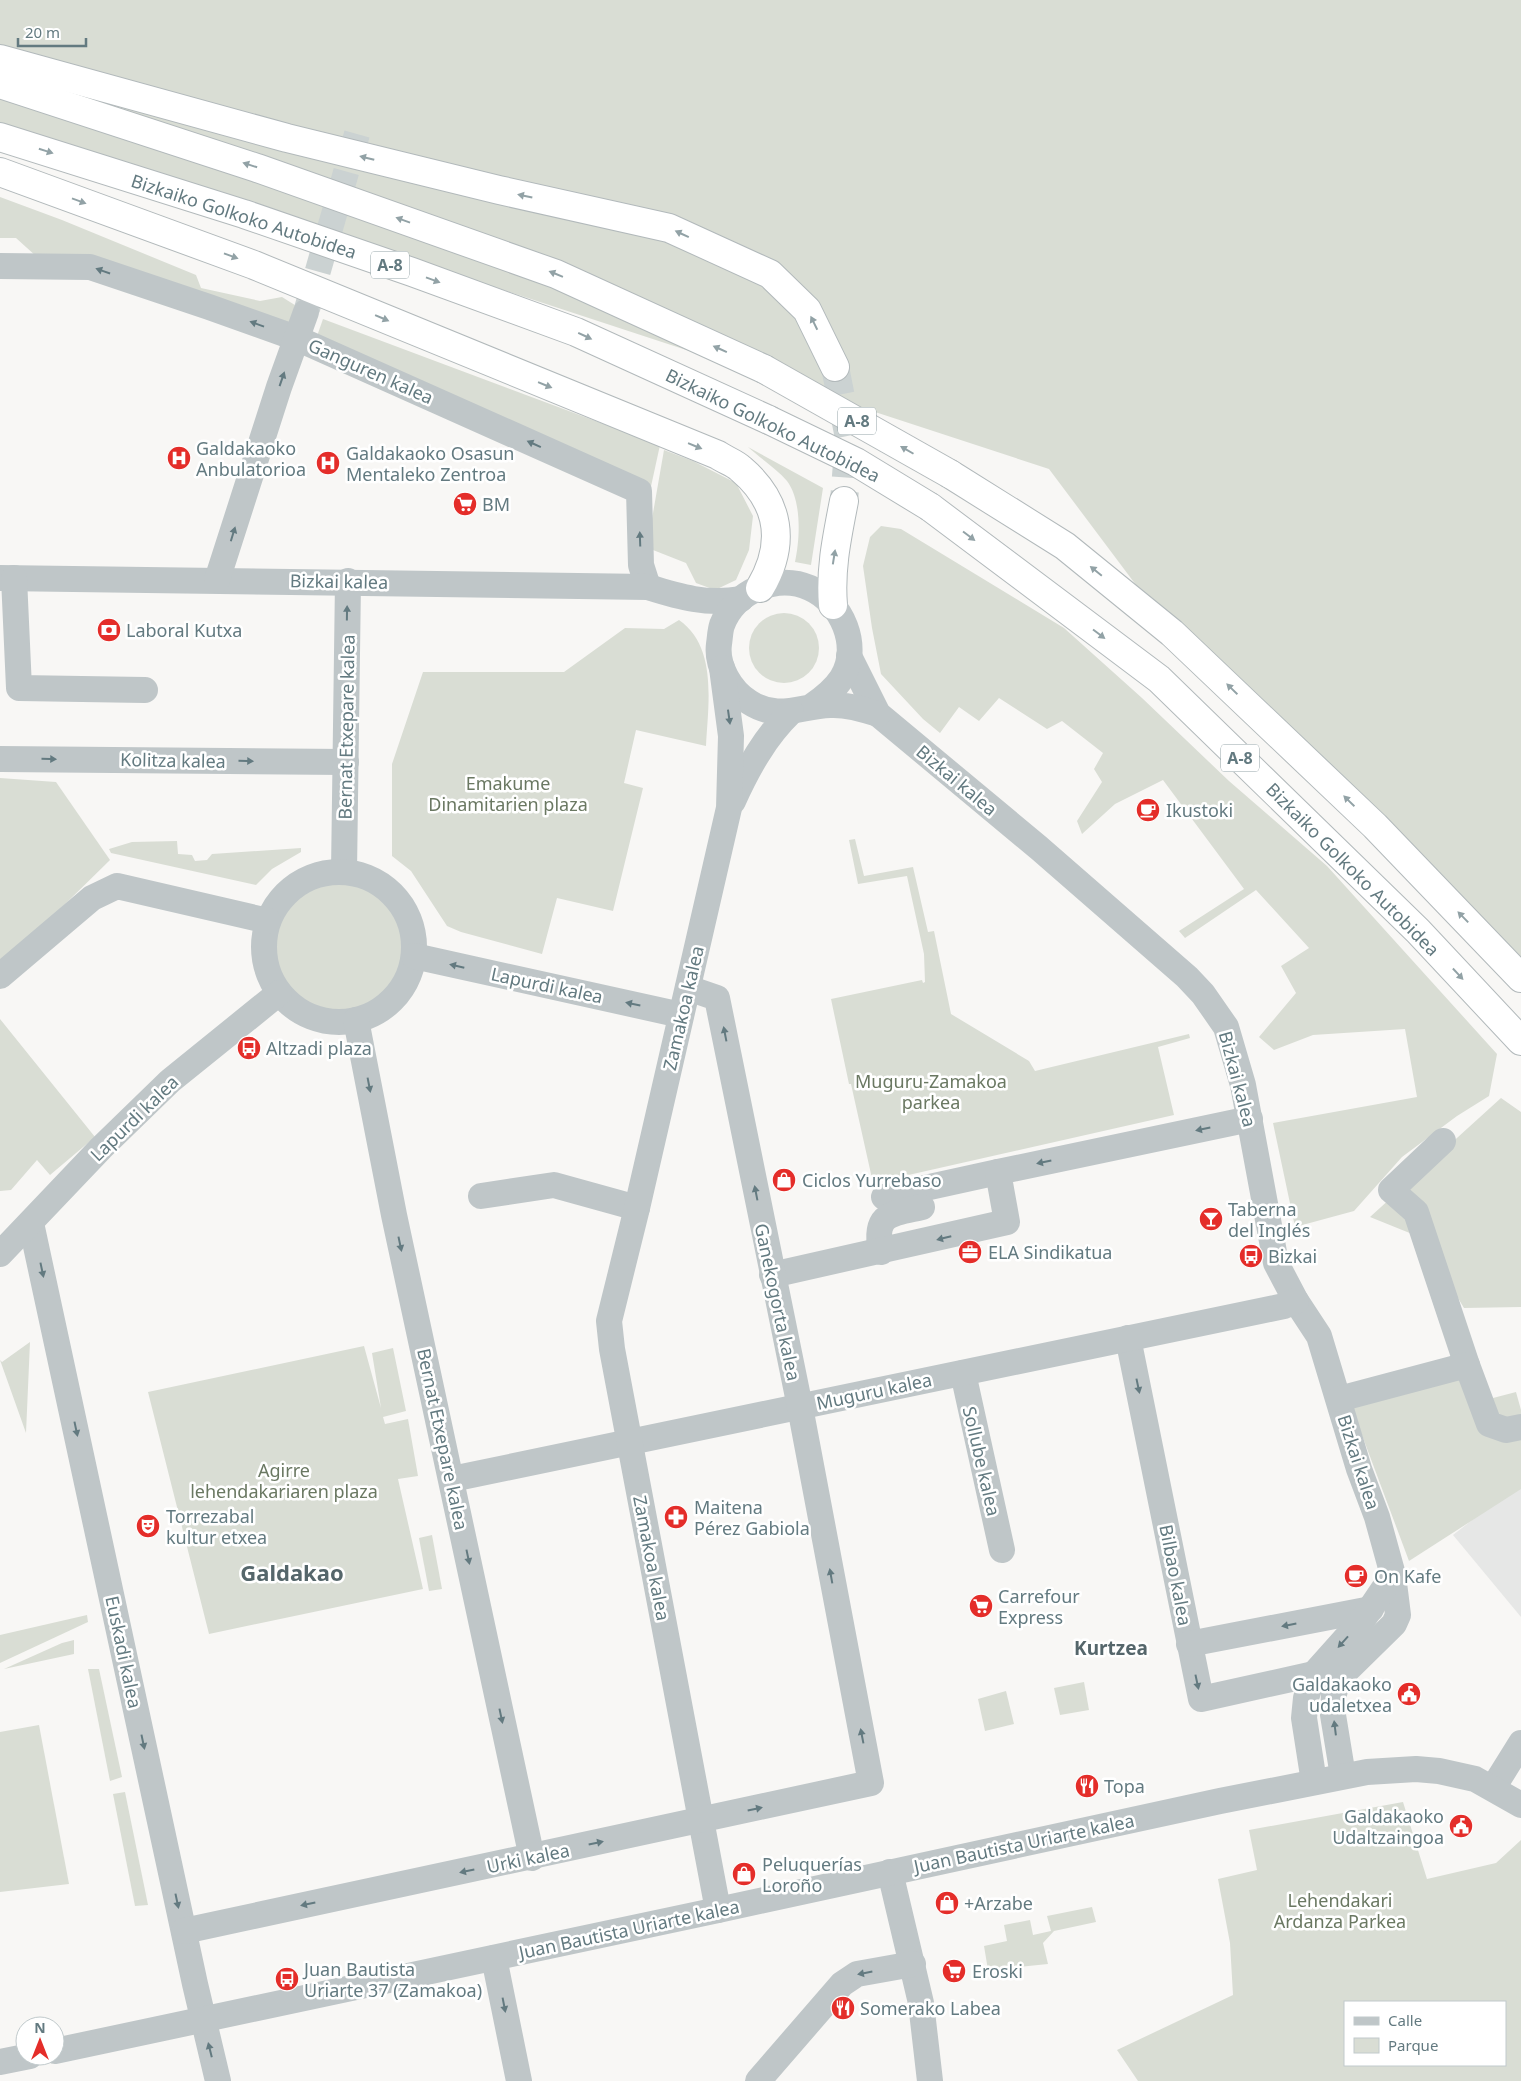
<svg xmlns="http://www.w3.org/2000/svg" width="1521" height="2081" viewBox="0 0 1521 2081" font-family="'Noto Sans',sans-serif">
<style>
.built{fill:#e6e7e6}
.green{fill:#d9ddd4;fill-rule:evenodd}
.lines{fill:none;stroke-linecap:round;stroke-linejoin:round}
.minor-tunnel{stroke:#cbd2d2;stroke-width:26;stroke-dasharray:26 13;stroke-linecap:butt}
.motorway-tunnel{stroke:#cbd2d2;stroke-width:28;stroke-dasharray:28 14;stroke-linecap:butt}
.motorway-casing{stroke:#b2b9bb;stroke-width:30}
.minor{stroke:#bfc6c8;stroke-width:26}
.motorway{stroke:#fff;stroke-width:28}
.motorway-bridge-casing{stroke:#b2b9bb;stroke-width:30;stroke-linecap:butt}
.motorway-bridge{stroke:#fff;stroke-width:28}
.oneway{fill:#92a2a6}
.oneway2{fill:#637a80}
.labels{text-anchor:middle;dominant-baseline:central;stroke-width:5;stroke-linejoin:round;paint-order:stroke}
.shield{fill:#fff;stroke:#92a2a6;stroke-width:1}
.shield-label{font-size:16px;font-weight:bold;fill:#637a80}
.street-label{font-size:18px;fill:#637a80;stroke:#fff}
.poi-label{font-size:18px;fill:#637a80;stroke:#fff;text-anchor:start}
.park-label{font-size:18px;fill:#6a7862;stroke:#fff}
.neighbourhood-label{font-size:19px;font-weight:bold;fill:#55666b;stroke:#fff}
.district-label{font-size:22px;font-weight:bold;fill:#55666b;stroke:#fff}
</style>
<rect width="100%" height="100%" fill="#f8f7f5"/>
<path class="built" d="M1521,1482V1617L1453,1535Z"/>
<g class="green">
<path d="M0,0H1521V978L1172,633L1049,469L0,125Z"/>
<path d="M0,197L62,220L196,275L201,288L260,301L282,297L306,312L296,338L47,266L16,238H0Z"/>
<path d="M323,319L660,445L650,491L310,356Z"/>
<path d="M748,447L823,488L811,565L795,562C800,539 802,501 787,481C777,469 760,458 748,447Z"/>
<path d="M664,450L693,461L736,483L753,516L749,550L736,580L715,590L696,583L686,563L653,550L649,536Z"/>
<path d="M881,526L901,529L1064,628L1142,698L1229,781L1327,866L1497,1054L1489,1096L1457,1116L1402,1157L1354,1211L1295,1227L1273,1123L1417,1097L1405,1029L1313,1035L1274,1050L1259,1037L1296,993L1281,966L1309,948L1256,890L1185,938L1179,931L1244,889L1163,780L1115,804L1082,834L1077,821L1102,782L1094,769L1103,753L1062,721L1047,729L999,698L979,721L959,707L940,733L923,719L881,674L872,628L863,566L870,537Z"/>
<circle cx="784" cy="648" r="35"/>
<path d="M679,620C718,647 708,705 706,746L636,730L624,783L643,788L613,911L557,898L542,954L461,932L447,926L411,871L392,856V764L423,672H564L625,628L664,629Z"/>
<path d="M0,778L56,782L110,860L0,968Z"/>
<path d="M855,839L864,876L913,867L928,932L934,931L951,1014L1029,1061L1035,1071L1189,1034L1190,1038L1158,1047L1174,1115L873,1183L851,1084H849L831,999L922,980L923,983L925,982L924,954L907,876L858,884L849,840Z"/>
<path d="M177,841L178,854L192,855L195,861L207,860L212,854L301,848V852L272,869L256,885L111,853L109,849L132,842Z"/>
<circle cx="338" cy="946" r="65"/>
<path d="M0,1019L95,1137L50,1175L37,1160L11,1190L0,1191Z"/>
<path d="M1501,1098L1521,1112V1307L1464,1308L1422,1238L1370,1217Z"/>
<path d="M30,1342L26,1433L0,1360L2,1362Z"/>
<path d="M364,1346L381,1408L372,1353L393,1348L406,1411L383,1417L385,1424L408,1419L418,1476L398,1479L423,1589L209,1634L148,1392Z"/>
<path d="M1463,1376L1493,1398L1516,1392L1521,1410V1489L1409,1561L1350,1403Z"/>
<path d="M432,1535L442,1589L429,1591L419,1538Z"/>
<path d="M87,1615L88,1622L0,1663V1635Z"/>
<path d="M74,1640V1654L4,1669L62,1643Z"/>
<path d="M88,1669H99L122,1777L110,1781Z"/>
<path d="M1084,1682L1089,1710L1060,1715L1054,1688Z"/>
<path d="M1006,1691L1014,1724L985,1731L978,1699Z"/>
<path d="M39,1725L69,1884L0,1892V1732Z"/>
<path d="M125,1792L148,1905L135,1906L113,1794Z"/>
<path d="M1403,1802L1427,1879L1496,1863L1521,1840V2081H1138L1117,2050L1233,1995L1230,1943L1218,1879L1257,1870L1249,1830ZM1505,2002V2065H1345V2002Z"/>
<path d="M1092,1907L1096,1922L1054,1931L1043,1943L1048,1964L988,1970L984,1946L1007,1941L1004,1925L1030,1920L1033,1935L1051,1931L1047,1916Z"/>
</g>
<g class="lines">
<path class="minor-tunnel" d="M307,309L359,127"/>
<path class="motorway-tunnel" d="M835,367L849,438L844,501"/>
<g class="motorway-casing">
<g id="motorway">
<path d="M0,59L287,138L499,190L669,228L770,274L807,310L835,367"/>
<path d="M0,84L257,168L556,274L764,369"/>
<path d="M0,137L244,214L412,272L576,332L769,420"/>
<path d="M0,172L254,265L718,455C725,460 735,463 741,469C780,502 786,544 760,588"/>
<path d="M950,474L1065,546L1172,633L1375,826L1521,978"/>
<path d="M930,507L1159,679L1418,931L1521,1041"/>
<path d="M833,605C830,569 837,537 844,501"/>
</g>
</g>
<g class="minor">
<path d="M0,266L90,267L209,307L296,338L639,491L641,565L648,587"/>
<path d="M0,578L648,587C680,597 707,605 741,599"/>
<path d="M14,578L19,688L145,690"/>
<path d="M217,580L279,387L306,312"/>
<path d="M849,656L878,714L1039,848L1187,977L1203,994L1226,1027L1243,1085L1276,1263L1296,1301L1319,1336L1359,1469L1377,1517L1393,1575L1398,1615L1394,1624L1338,1679L1334,1694L1333,1715L1343,1776"/>
<path d="M812,706C824,698 834,690 842,678C861,646 842,602 810,588C777,573 735,591 722,625C720,631 720,638 719,644C716,666 731,691 749,702C778,721 800,706 830,705C846,704 863,709 878,714"/>
<path d="M0,759L346,762"/>
<path d="M733,801C748,768 765,737 791,712"/>
<path d="M344,872L348,581"/>
<circle cx="339" cy="947" r="75"/>
<path d="M414,956L681,1015"/>
<path d="M0,976L92,898L117,886L268,921"/>
<path d="M356,1020L394,1215L532,1858"/>
<path d="M1443,1141L1391,1190L1416,1212L1467,1365"/>
<path d="M481,1196L554,1185L637,1208"/>
<path d="M884,1197L998,1172"/>
<path d="M31,1223L195,1984L218,2081"/>
<path d="M881,1252C873,1213 891,1214 922,1207"/>
<path d="M0,1254L101,1148L170,1081L279,993"/>
<path d="M772,1275L1007,1222L998,1172L1250,1119"/>
<path d="M1128,1338L1201,1699L1314,1674"/>
<path d="M963,1373L1002,1550"/>
<path d="M1339,1399L1467,1365L1489,1424L1506,1430L1521,1427"/>
<path d="M452,1479L1284,1306L1296,1301"/>
<path d="M1189,1644L1371,1609"/>
<path d="M1314,1782L1304,1718L1306,1698L1314,1674L1364,1618L1393,1575"/>
<path d="M1493,1788L1521,1743"/>
<path d="M890,1872L921,2003L930,2081"/>
<path d="M718,1910L612,1349L609,1321L637,1208L729,808L731,736L722,668"/>
<path d="M184,1931L871,1783L800,1407L717,998L688,988"/>
<path d="M494,1958L519,2081"/>
<path d="M55,2051L718,1910L1220,1801L1367,1772L1416,1769L1439,1771L1475,1779L1521,1805"/>
<path d="M0,2062L30,2056"/>
<path d="M758,2081L842,1984L857,1974L913,1964"/>
</g>
<use href="#motorway" class="motorway"/>
<g class="motorway-bridge-casing">
<g id="motorway-bridge">
<path d="M764,369L950,474"/>
<path d="M769,420L856,462L930,507"/>
</g>
</g>
<use href="#motorway-bridge" class="motorway-bridge"/>
</g>
<defs><path id="oneway-solid" d="M-6-.8H1V-3.2L6.5 0L1 3.2V.8H-6Z" transform="scale(1.25)"/></defs>
<g class="oneway">
<use href="#oneway-solid" transform="translate(46 151) rotate(18)"/>
<use href="#oneway-solid" transform="translate(367 158) rotate(-166)"/>
<use href="#oneway-solid" transform="translate(250 165) rotate(-162)"/>
<use href="#oneway-solid" transform="translate(525 196) rotate(-168)"/>
<use href="#oneway-solid" transform="translate(79 201) rotate(20)"/>
<use href="#oneway-solid" transform="translate(403 220) rotate(-160)"/>
<use href="#oneway-solid" transform="translate(682 234) rotate(-155)"/>
<use href="#oneway-solid" transform="translate(231 256) rotate(20)"/>
<use href="#oneway-solid" transform="translate(556 274) rotate(-158)"/>
<use href="#oneway-solid" transform="translate(433 280) rotate(20)"/>
<use href="#oneway-solid" transform="translate(382 318) rotate(23)"/>
<use href="#oneway-solid" transform="translate(814 323) rotate(-116)"/>
<use href="#oneway-solid" transform="translate(585 336) rotate(25)"/>
<use href="#oneway-solid" transform="translate(720 349) rotate(-156)"/>
<use href="#oneway-solid" transform="translate(545 385) rotate(22)"/>
<use href="#oneway-solid" transform="translate(695 446) rotate(22)"/>
<use href="#oneway-solid" transform="translate(907 450) rotate(-150)"/>
<use href="#oneway-solid" transform="translate(969 536) rotate(37)"/>
<use href="#oneway-solid" transform="translate(834 557) rotate(-81)"/>
<use href="#oneway-solid" transform="translate(1096 571) rotate(-141)"/>
<use href="#oneway-solid" transform="translate(1099 634) rotate(37)"/>
<use href="#oneway-solid" transform="translate(1232 689) rotate(-136)"/>
<use href="#oneway-solid" transform="translate(1349 801) rotate(-136)"/>
<use href="#oneway-solid" transform="translate(1463 917) rotate(-134)"/>
<use href="#oneway-solid" transform="translate(1458 974) rotate(47)"/>
</g>
<g class="oneway2">
<use href="#oneway-solid" transform="translate(103 271) rotate(-161)"/>
<use href="#oneway-solid" transform="translate(257 324) rotate(-160)"/>
<use href="#oneway-solid" transform="translate(282 379) rotate(-71)"/>
<use href="#oneway-solid" transform="translate(534 444) rotate(-156)"/>
<use href="#oneway-solid" transform="translate(233 534) rotate(-73)"/>
<use href="#oneway-solid" transform="translate(640 539) rotate(-92)"/>
<use href="#oneway-solid" transform="translate(347 613) rotate(-89)"/>
<use href="#oneway-solid" transform="translate(729 717) rotate(82)"/>
<use href="#oneway-solid" transform="translate(49 759) rotate(1)"/>
<use href="#oneway-solid" transform="translate(246 761) rotate(1)"/>
<use href="#oneway-solid" transform="translate(457 966) rotate(-167)"/>
<use href="#oneway-solid" transform="translate(633 1004) rotate(-168)"/>
<use href="#oneway-solid" transform="translate(725 1034) rotate(-101)"/>
<use href="#oneway-solid" transform="translate(369 1085) rotate(79)"/>
<use href="#oneway-solid" transform="translate(1203 1129) rotate(168)"/>
<use href="#oneway-solid" transform="translate(1044 1162) rotate(168)"/>
<use href="#oneway-solid" transform="translate(756 1193) rotate(-101)"/>
<use href="#oneway-solid" transform="translate(944 1238) rotate(166)"/>
<use href="#oneway-solid" transform="translate(400 1244) rotate(78)"/>
<use href="#oneway-solid" transform="translate(42 1270) rotate(78)"/>
<use href="#oneway-solid" transform="translate(1138 1386) rotate(78)"/>
<use href="#oneway-solid" transform="translate(76 1429) rotate(78)"/>
<use href="#oneway-solid" transform="translate(468 1557) rotate(78)"/>
<use href="#oneway-solid" transform="translate(831 1576) rotate(-100)"/>
<use href="#oneway-solid" transform="translate(1289 1625) rotate(169)"/>
<use href="#oneway-solid" transform="translate(1343 1642) rotate(132)"/>
<use href="#oneway-solid" transform="translate(1197 1682) rotate(78)"/>
<use href="#oneway-solid" transform="translate(501 1716) rotate(78)"/>
<use href="#oneway-solid" transform="translate(1335 1728) rotate(-97)"/>
<use href="#oneway-solid" transform="translate(862 1736) rotate(-101)"/>
<use href="#oneway-solid" transform="translate(143 1742) rotate(78)"/>
<use href="#oneway-solid" transform="translate(755 1809) rotate(-12)"/>
<use href="#oneway-solid" transform="translate(596 1843) rotate(-12)"/>
<use href="#oneway-solid" transform="translate(467 1871) rotate(168)"/>
<use href="#oneway-solid" transform="translate(177 1901) rotate(78)"/>
<use href="#oneway-solid" transform="translate(308 1904) rotate(168)"/>
<use href="#oneway-solid" transform="translate(865 1973) rotate(169)"/>
<use href="#oneway-solid" transform="translate(504 2005) rotate(79)"/>
<use href="#oneway-solid" transform="translate(210 2050) rotate(-104)"/>
</g>
<defs>
<g id="hospital-disc" transform="scale(1.25)"><circle r="9.5" fill="#e42d29" stroke="#fff"/><path d="M-5-5h3v3.5h4V-5h3V5h-3V1.5h-4V5h-3Z" fill="#fff"/></g>
<g id="supermarket-disc" transform="scale(1.25)"><circle r="9.5" fill="#e42d29" stroke="#fff"/><path d="M-6-5.5h2.5l.6 2H6L4.5 2H-2.5L-4.4-4H-6ZM-1.5 3.2a1.3 1.3 0 1 0 .1 0ZM3 3.2a1.3 1.3 0 1 0 .1 0Z" fill="#fff"/></g>
<g id="bank-disc" transform="scale(1.25)"><circle r="9.5" fill="#e42d29" stroke="#fff"/><path d="M-6-4H6V4H-6ZM0-2.3a2.3 2.3 0 1 0 0 4.6a2.3 2.3 0 1 0 0-4.6Z" fill="#fff"/></g>
<g id="cafe-disc" transform="scale(1.25)"><circle r="9.5" fill="#e42d29" stroke="#fff"/><path d="M-5.5-4.5H6V0H3Q3 3.5 0 3.5H-2.5Q-5.5 3.5-5.5 0ZM3-3.2v2h1.7v-2ZM-6 4.5H4V6H-6Z" fill="#fff"/></g>
<g id="bus-disc" transform="scale(1.25)"><circle r="9.5" fill="#e42d29" stroke="#fff"/><path d="M-5-6H5V4H4V6H2V4H-2V6H-4V4H-5ZM-3.5-4V0h7V-4ZM-3.5 1.2v1.5H-2V1.2ZM2 1.2v1.5H3.5V1.2Z" fill="#fff"/></g>
<g id="shop-disc" transform="scale(1.25)"><circle r="9.5" fill="#e42d29" stroke="#fff"/><path d="M-5-2.5h2.3a2.7 3.5 0 0 1 5.4 0H5L5.5 6h-11ZM-1.5-2.5h3a1.5 2.3 0 0 0-3 0Z" fill="#fff"/></g>
<g id="bar-disc" transform="scale(1.25)"><circle r="9.5" fill="#e42d29" stroke="#fff"/><path d="M-6-5H6L.8 .8V4.5H3.5V6h-7V4.5H-.8V.8Z" fill="#fff"/></g>
<g id="office-disc" transform="scale(1.25)"><circle r="9.5" fill="#e42d29" stroke="#fff"/><path d="M-6-3h4V-5.5h4V-3h4V5H-6ZM-1-4.5V-3h2v-1.5ZM-6 0V1H6V0Z" fill="#fff"/></g>
<g id="pharmacy-disc" transform="scale(1.25)"><circle r="9.5" fill="#e42d29" stroke="#fff"/><path d="M-2-6h4v4h4v4h-4v4h-4v-4h-4v-4h4Z" fill="#fff"/></g>
<g id="theatre-disc" transform="scale(1.25)"><circle r="9.5" fill="#e42d29" stroke="#fff"/><path d="M-5-5.5Q0-4 5-5.5V0Q5 5 0 6Q-5 5-5 0ZM-3.3-2.5H-1v1.5H-3.3ZM1-2.5H3.3v1.5H1ZM-2.8 1Q0 5.5 2.8 1Z" fill="#fff"/></g>
<g id="civic-disc" transform="scale(1.25)"><circle r="9.5" fill="#e42d29" stroke="#fff"/><path d="M-.6-6.5H3V-4.5H.6V-3L4-1V1h2V6H-6V1h2V-1L-.6-3ZM-1.2 2.5V6h2.4V2.5Z" fill="#fff"/></g>
<g id="restaurant-disc" transform="scale(1.25)"><circle r="9.5" fill="#e42d29" stroke="#fff"/><path d="M-5-6h1v4h1v-4h1v4h1v-4h1v5L-1.5 .5V6h-2V.5L-5-1ZM5-6V6H3V1.5H1.5Q1.5-4 5-6Z" fill="#fff"/></g>
</defs>
<g fill-rule="evenodd">
<use href="#hospital-disc" x="179" y="458"/>
<use href="#hospital-disc" x="328" y="463"/>
<use href="#supermarket-disc" x="465" y="504"/>
<use href="#bank-disc" x="109" y="630"/>
<use href="#cafe-disc" x="1148" y="810"/>
<use href="#bus-disc" x="249" y="1048"/>
<use href="#shop-disc" x="784" y="1180"/>
<use href="#bar-disc" x="1211" y="1219"/>
<use href="#office-disc" x="970" y="1252"/>
<use href="#bus-disc" x="1251" y="1256"/>
<use href="#pharmacy-disc" x="676" y="1517"/>
<use href="#theatre-disc" x="148" y="1526"/>
<use href="#cafe-disc" x="1356" y="1576"/>
<use href="#supermarket-disc" x="981" y="1606"/>
<use href="#civic-disc" x="1409" y="1694"/>
<use href="#restaurant-disc" x="1087" y="1786"/>
<use href="#civic-disc" x="1461" y="1826"/>
<use href="#shop-disc" x="744" y="1874"/>
<use href="#shop-disc" x="947" y="1903"/>
<use href="#supermarket-disc" x="954" y="1971"/>
<use href="#bus-disc" x="287" y="1979"/>
<use href="#restaurant-disc" x="843" y="2008"/>
</g>
<g class="labels">
<g class="shield">
<rect x="371" y="251.5" width="38" height="27" rx="4"/>
<rect x="838" y="407.5" width="38" height="27" rx="4"/>
<rect x="1221" y="744.5" width="38" height="27" rx="4"/>
</g>
<g class="shield-label">
<text x="390" y="265">A-8</text>
<text x="857" y="421">A-8</text>
<text x="1240" y="758">A-8</text>
</g>
<g class="street-label">
<text transform="translate(244 216) rotate(18)">Bizkaiko Golkoko Autobidea</text>
<text transform="translate(371 371) rotate(24)">Ganguren kalea</text>
<text transform="translate(773 425) rotate(26)">Bizkaiko Golkoko Autobidea</text>
<text transform="translate(339 581) rotate(1)">Bizkai kalea</text>
<text transform="translate(346 727) rotate(-89)">Bernat Etxepare kalea</text>
<text transform="translate(173 760) rotate(1)">Kolitza kalea</text>
<text transform="translate(957 780) rotate(40)">Bizkai kalea</text>
<text transform="translate(1353 869) rotate(45)">Bizkaiko Golkoko Autobidea</text>
<text transform="translate(547 985) rotate(12)">Lapurdi kalea</text>
<text transform="translate(683 1008) rotate(-77)">Zamakoa kalea</text>
<text transform="translate(1238 1079) rotate(75)">Bizkai kalea</text>
<text transform="translate(134 1118) rotate(-44)">Lapurdi kalea</text>
<text transform="translate(778 1302) rotate(78)">Ganekogorta kalea</text>
<text transform="translate(874 1391) rotate(-12)">Muguru kalea</text>
<text transform="translate(443 1439) rotate(78)">Bernat Etxepare kalea</text>
<text transform="translate(982 1461) rotate(77)">Sollube kalea</text>
<text transform="translate(1359 1462) rotate(72)">Bizkai kalea</text>
<text transform="translate(652 1558) rotate(79)">Zamakoa kalea</text>
<text transform="translate(1176 1575) rotate(79)">Bilbao kalea</text>
<text transform="translate(124 1652) rotate(78)">Euskadi kalea</text>
<text transform="translate(1024 1843) rotate(-12)">Juan Bautista Uriarte kalea</text>
<text transform="translate(528 1858) rotate(-12)">Urki kalea</text>
<text transform="translate(629 1929) rotate(-12)">Juan Bautista Uriarte kalea</text>
</g>
<g class="poi-label">
<text x="196" y="448">Galdakaoko<tspan x="196" dy="21">Anbulatorioa</tspan></text>
<text x="346" y="453">Galdakaoko Osasun<tspan x="346" dy="21">Mentaleko Zentroa</tspan></text>
<text x="482" y="504">BM</text>
<text x="126" y="630">Laboral Kutxa</text>
<text x="1166" y="810">Ikustoki</text>
<text x="266" y="1048">Altzadi plaza</text>
<text x="802" y="1180">Ciclos Yurrebaso</text>
<text x="1228" y="1209">Taberna<tspan x="1228" dy="21">del Inglés</tspan></text>
<text x="988" y="1252">ELA Sindikatua</text>
<text x="1268" y="1256">Bizkai</text>
<text x="694" y="1507">Maitena<tspan x="694" dy="21">Pérez Gabiola</tspan></text>
<text x="166" y="1516">Torrezabal<tspan x="166" dy="21">kultur etxea</tspan></text>
<text x="1374" y="1576">On Kafe</text>
<text x="998" y="1596">Carrefour<tspan x="998" dy="21">Express</tspan></text>
<text x="1392" y="1684" text-anchor="end">Galdakaoko<tspan x="1392" dy="21">udaletxea</tspan></text>
<text x="1104" y="1786">Topa</text>
<text x="1444" y="1816" text-anchor="end">Galdakaoko<tspan x="1444" dy="21">Udaltzaingoa</tspan></text>
<text x="762" y="1864">Peluquerías<tspan x="762" dy="21">Loroño</tspan></text>
<text x="964" y="1903">+Arzabe</text>
<text x="304" y="1969">Juan Bautista<tspan x="304" dy="21">Uriarte 37 (Zamakoa)</tspan></text>
<text x="972" y="1971">Eroski</text>
<text x="860" y="2008">Somerako Labea</text>
</g>
<g class="park-label">
<text x="508" y="783">Emakume<tspan x="508" dy="21">Dinamitarien plaza</tspan></text>
<text x="931" y="1081">Muguru-Zamakoa<tspan x="931" dy="21">parkea</tspan></text>
<text x="284" y="1470">Agirre<tspan x="284" dy="21">lehendakariaren plaza</tspan></text>
<text x="1340" y="1900">Lehendakari<tspan x="1340" dy="21">Ardanza Parkea</tspan></text>
</g>
<g class="neighbourhood-label">
<text x="1111" y="1648">Kurtzea</text>
</g>
<g class="district-label">
<text x="292" y="1572">Galdakao</text>
</g>
</g>
<rect x="1344" y="2001" width="162" height="65" fill="#ffffff" stroke="#c1cacc"/>
<rect x="1354" y="2017" width="25" height="8" fill="#bfc6c8" stroke="#c1cacc"/>
<text x="1388" y="2026" font-size="15" fill="#637a80">Calle</text>
<rect x="1354" y="2038" width="25" height="15" fill="#d9ddd4" stroke="#c1cacc"/>
<text x="1388" y="2051" font-size="15" fill="#637a80">Parque</text>
<g transform="translate(40 2041)"><circle r="24" fill="#ffffff" stroke="#c1cacc"/>
<path d="M0-4L9 19L0 12L-9 19Z" fill="#e42d29"/>
<text y="-8" font-size="14" font-weight="bold" text-anchor="middle" fill="#637a80">N</text>
</g>
<path d="M18 38v8h68v-8" fill="none" stroke="#637a80" stroke-width="2.5"/>
<text x="25" y="38" font-size="15" fill="#637a80" stroke="#ffffff" stroke-width="4" paint-order="stroke">20 m</text>
</svg>
